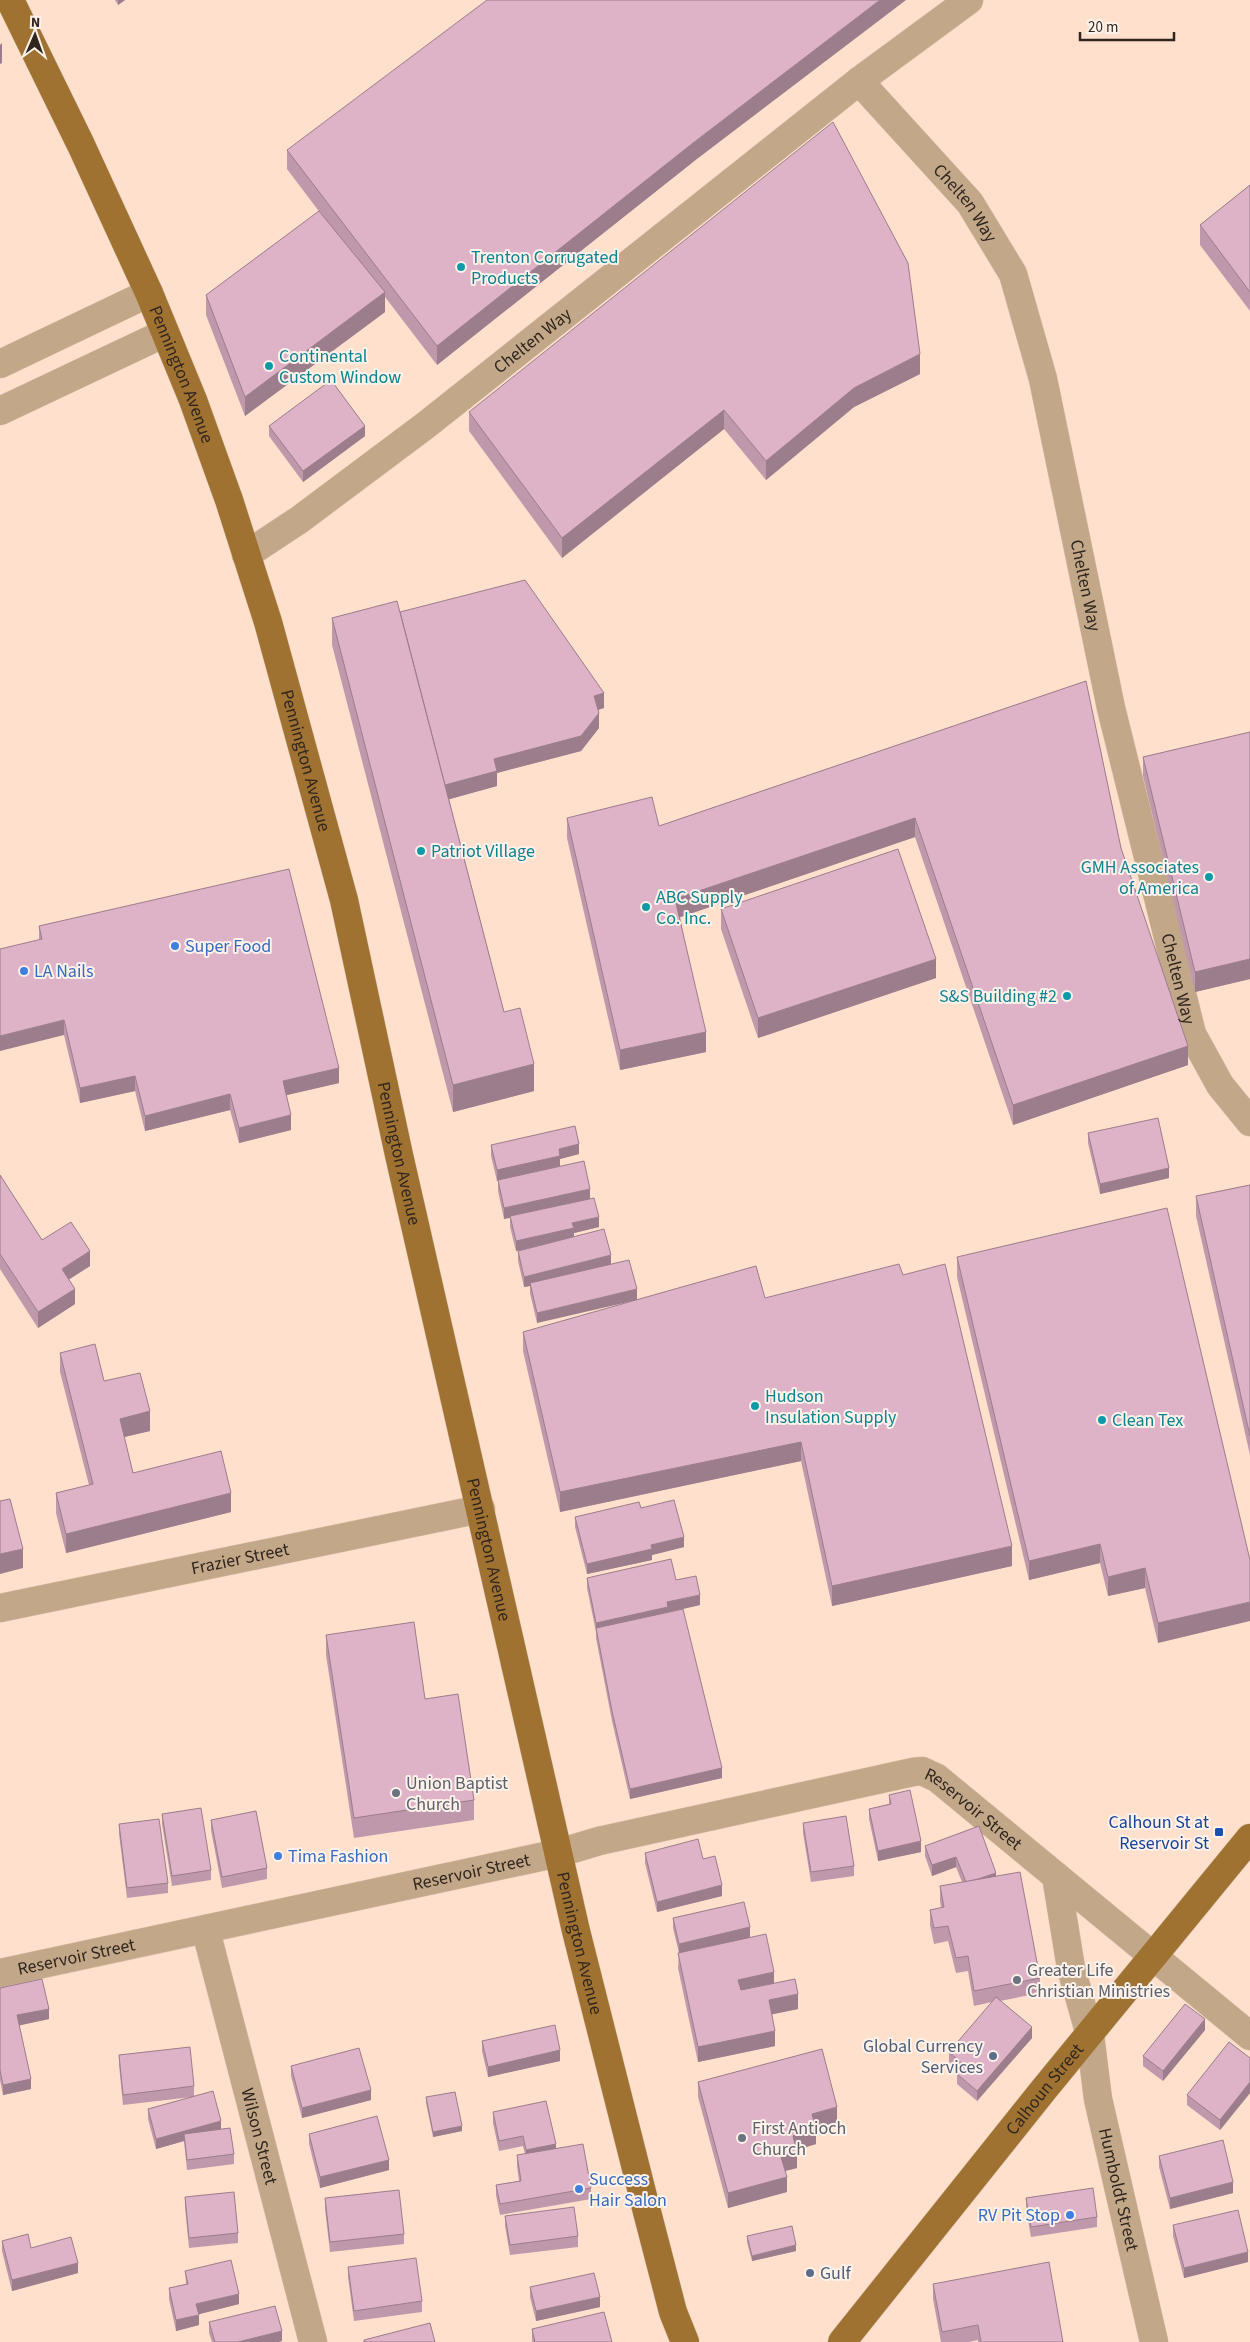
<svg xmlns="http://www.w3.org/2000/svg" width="1250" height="2342" viewBox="0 0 1250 2342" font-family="'Source Sans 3',sans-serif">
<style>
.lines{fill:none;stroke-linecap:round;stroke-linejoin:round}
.minor-casing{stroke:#d9bfad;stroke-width:29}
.major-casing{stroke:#d9bfad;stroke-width:29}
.minor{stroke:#c2a888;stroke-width:28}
.major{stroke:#a07231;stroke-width:28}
.wall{fill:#bf99ab}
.shaded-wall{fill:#9b7d8b}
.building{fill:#deb2c7;stroke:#9b7d8b}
.culture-dot{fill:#0f9aa8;stroke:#fef2ea;stroke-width:2}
.shop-dot{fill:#3f7fe0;stroke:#fef2ea;stroke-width:2}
.worship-dot{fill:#6b7280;stroke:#fef2ea;stroke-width:2}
.transit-dot{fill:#1a4fb4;stroke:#fef2ea;stroke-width:2}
.service-dot{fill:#5c6f8a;stroke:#fef2ea;stroke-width:2}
.labels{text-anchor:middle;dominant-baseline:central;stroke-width:4;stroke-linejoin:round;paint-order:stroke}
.street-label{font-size:18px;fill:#31261f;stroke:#fef2ea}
.culture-label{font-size:18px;fill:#0d838f;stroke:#fef2ea;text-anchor:start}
.shop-label{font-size:18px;fill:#366cbe;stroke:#fef2ea;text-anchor:start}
.worship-label{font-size:18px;fill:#5b616d;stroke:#fef2ea;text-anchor:start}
.transit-label{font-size:18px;fill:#164399;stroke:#fef2ea;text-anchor:end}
.service-label{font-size:18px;fill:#4e5e75;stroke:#fef2ea;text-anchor:end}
</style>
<rect width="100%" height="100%" fill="#fee0cc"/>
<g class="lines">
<g class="minor-casing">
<g id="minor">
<path id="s1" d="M859,81L970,203L1013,274L1043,379L1111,708L1192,1034L1220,1085L1250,1122"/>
<path d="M0,364L149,293"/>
<path d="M0,411L165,333"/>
<path id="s2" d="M246,555L299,520L426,425L859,81L969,0"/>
<path id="s3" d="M0,1608L481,1509"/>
<path id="s4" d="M1056,1876L1071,1968L1090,2035L1098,2099L1154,2342"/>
<path id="s5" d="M206,1931L313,2342"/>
<path id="s6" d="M0,1973L559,1853L599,1841L913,1772L922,1771L937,1778L1250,2036"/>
</g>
</g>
<g class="major-casing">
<g id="major">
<path id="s7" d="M10,0L81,145L149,293L193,400L229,500L268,622L344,900L399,1155L576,1931L646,2208L673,2312L685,2342"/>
<path id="s8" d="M842,2342L1045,2088L1250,1838"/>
</g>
</g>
<use href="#minor" class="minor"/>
<use href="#major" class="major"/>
</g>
<g class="wall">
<path d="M115,0H125L118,5Z"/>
<path d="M287,150L693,162L437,365L385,297V312L245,416L206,315V295L324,218L287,169Z"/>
<path d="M1250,185V311L1200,245V225Z"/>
<path d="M920,374L854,407L766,480L724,429L562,558L469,431V412Z"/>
<path d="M269,426L365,436L303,482L269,436Z"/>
<path d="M400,612L604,708L598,710L599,728L581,751L497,773V786L449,799L504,1012L534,1091L453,1112L332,645V618Z"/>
<path d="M1086,681L1121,848L1188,1065L1013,1125L915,837L680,917L706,1052L620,1070L567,838V818L659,826Z"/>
<path d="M1250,732V979L1195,992L1143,776V757Z"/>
<path d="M721,909L936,978L758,1038L721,929Z"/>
<path d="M39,926L339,1083L286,1095L291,1130L239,1143L230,1110L145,1131L135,1091L80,1103L64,1035L39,939Z"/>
<path d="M1088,1133L1169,1178L1100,1194L1088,1143Z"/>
<path d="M491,1145L579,1154L560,1159V1166L590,1199L599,1227L574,1233L537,1323L530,1293V1286L524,1287L518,1261V1251L520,1250L516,1251L510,1227V1218L504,1219L498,1191V1180L497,1181L491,1156Z"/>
<path d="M0,1175L42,1240L90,1266L69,1279L75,1304L38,1328L0,1269Z"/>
<path d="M1250,1185V1455L1196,1216V1196Z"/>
<path d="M957,1257L1250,1560L1158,1643L1145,1588L1108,1596L1100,1563L1029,1580L957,1277Z"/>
<path d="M765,1298L1012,1566L832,1606L801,1461L560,1512L523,1351V1332Z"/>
<path d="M60,1353L104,1381L150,1431L124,1437L133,1473L231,1512L66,1553L56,1513V1493L89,1485L60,1372Z"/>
<path d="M641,1508L684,1547L652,1555V1560L587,1574L575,1527V1517Z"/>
<path d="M587,1578L676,1580L700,1605L668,1612L722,1778L630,1799L612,1721L596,1638V1632L587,1588Z"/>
<path d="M326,1635L425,1699L474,1800V1820L354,1838L326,1655Z"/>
<path d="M889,1795L921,1852L878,1861L869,1819V1809L889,1804Z"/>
<path d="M162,1814L211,1870V1880L172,1886L162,1824Z"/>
<path d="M211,1820L267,1868V1879L222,1888L211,1830Z"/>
<path d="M803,1823L854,1866V1876L811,1882L803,1833Z"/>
<path d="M119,1824L168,1883V1893L127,1898L119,1834Z"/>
<path d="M979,1826L996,1876L1040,1978V1993L1000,2001L1032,2038L977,2101L957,2084V2074L960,2071L949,2062V2052L992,2002L974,2006L968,1971L956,1973L948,1941L934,1944L930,1925V1910L941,1908L940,1901V1886L962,1882L956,1867L932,1876L925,1856V1846Z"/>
<path d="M645,1853L703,1859L722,1896L657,1912L645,1863Z"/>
<path d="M673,1918L750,1938L774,1983L798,2009L772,2014L775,2046L698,2062L678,1968L679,1953L673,1928Z"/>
<path d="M0,1988L49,2019L19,2025L31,2089L3,2095L0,2080Z"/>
<path d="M1205,2030L1163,2081L1143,2066V2056Z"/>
<path d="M482,2041L560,2061L488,2077L482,2051Z"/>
<path d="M119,2055L194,2086V2096L221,2129L234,2154V2164L187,2170L184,2141L156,2149L148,2119V2109L192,2097L123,2105L119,2065Z"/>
<path d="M1250,2058V2093L1220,2130L1187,2105V2095Z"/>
<path d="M291,2066L371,2100L302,2118L291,2076Z"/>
<path d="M698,2082L837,2122L816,2128V2144L797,2150V2168L785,2171L787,2192L728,2208L698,2097Z"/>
<path d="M426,2097L462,2131L433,2137L426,2103Z"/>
<path d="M493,2112L556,2148L591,2188V2199L500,2215L496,2195V2185L519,2181L517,2166V2155L525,2154L523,2146L499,2151L493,2123Z"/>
<path d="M309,2134L389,2170L320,2188L309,2144Z"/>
<path d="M1159,2156L1233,2193L1170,2209L1159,2167Z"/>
<path d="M185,2197L238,2233V2243L189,2248L185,2207Z"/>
<path d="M325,2198L404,2234V2244L330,2252L325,2209Z"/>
<path d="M1026,2198L1097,2217V2227L1031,2237L1026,2209Z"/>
<path d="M505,2216L578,2236V2247L510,2255L505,2226Z"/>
<path d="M1173,2225L1248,2262L1184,2278L1173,2236Z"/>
<path d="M747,2236L796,2251L752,2261L747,2242Z"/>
<path d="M2,2241L31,2248L78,2273L12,2291L2,2251Z"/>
<path d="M348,2267L422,2301V2312L354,2321L348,2277Z"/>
<path d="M185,2271L239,2304L199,2314V2325L176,2331L169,2299V2288L186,2284Z"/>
<path d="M933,2284L1063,2342H978V2340L969,2342H941L933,2299Z"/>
<path d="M530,2287L600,2307L536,2321L530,2297Z"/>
<path d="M209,2322L282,2341L278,2342H212L209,2333Z"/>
<path d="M532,2329L612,2342H532Z"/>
</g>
<g class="shaded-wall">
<path d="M118,0H125L118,5Z"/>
<path d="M880,0H906L693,162L437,365V346L693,143Z"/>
<path d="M2,43V63L0,64V45Z"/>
<path d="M385,292V312L245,416V397Z"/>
<path d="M920,354V374L854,407L766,480V461L854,388Z"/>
<path d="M724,410V429L562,558V538Z"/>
<path d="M365,426V436L303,482V471Z"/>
<path d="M604,693V708L594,711V696Z"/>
<path d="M599,713V728L581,751L497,773V786L443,801V785L494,759Z"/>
<path d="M915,818V837L675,919V899Z"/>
<path d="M936,959V978L758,1038V1018Z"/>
<path d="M1250,959V979L1195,992V972Z"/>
<path d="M64,1020V1035L0,1051V1036Z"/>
<path d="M706,1032V1052L620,1070V1050Z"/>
<path d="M1188,1046V1065L1013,1125V1105Z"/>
<path d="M534,1064V1091L453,1112V1085Z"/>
<path d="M339,1068V1083L283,1096V1081Z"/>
<path d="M135,1076V1091L80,1103V1088Z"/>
<path d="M230,1094V1110L145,1131V1116Z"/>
<path d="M291,1115V1130L239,1143V1128Z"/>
<path d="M579,1144V1154L560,1159V1166L497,1181V1170L559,1149Z"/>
<path d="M1169,1168V1178L1100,1194V1184Z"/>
<path d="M590,1189V1199L504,1219V1208Z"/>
<path d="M599,1217V1227L574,1233V1238L516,1251V1241L572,1223Z"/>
<path d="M90,1251V1266L62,1284V1269Z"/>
<path d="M611,1255V1266L530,1283V1286L524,1287V1277Z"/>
<path d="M75,1289V1304L38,1328V1312Z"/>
<path d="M637,1289V1300L537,1323V1313Z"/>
<path d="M150,1411V1431L120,1438V1419Z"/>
<path d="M801,1442V1461L560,1512V1492Z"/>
<path d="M231,1493V1512L66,1553V1534Z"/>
<path d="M684,1537V1547L652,1555V1560L587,1574V1564L651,1545Z"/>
<path d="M1100,1544V1563L1029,1580V1561Z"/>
<path d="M1012,1546V1566L832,1606V1586Z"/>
<path d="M23,1549V1568L0,1574V1554Z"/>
<path d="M1145,1568V1588L1108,1596V1577Z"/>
<path d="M700,1595V1605L596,1629V1623L667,1602Z"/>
<path d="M1250,1602V1621L1158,1643V1623Z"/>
<path d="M722,1768V1778L630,1799V1789Z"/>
<path d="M921,1841V1852L878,1861V1851Z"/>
<path d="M956,1857V1867L932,1876V1865Z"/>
<path d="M996,1873V1883L966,1884Z"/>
<path d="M722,1885V1896L657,1912V1902Z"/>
<path d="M750,1927V1938L679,1954V1944Z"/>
<path d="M774,1972V1987L738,1995V1980Z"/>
<path d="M798,1994V2009L769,2015V2000Z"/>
<path d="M49,2009V2019L17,2026V2015Z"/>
<path d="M1205,2019V2030L1163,2081V2071Z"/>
<path d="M1032,2027V2038L977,2101V2091Z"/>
<path d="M775,2031V2046L698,2062V2047Z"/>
<path d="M560,2050V2061L488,2077V2067Z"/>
<path d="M31,2079V2089L3,2095V2085Z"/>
<path d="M1250,2082V2093L1220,2130V2120Z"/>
<path d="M371,2090V2100L302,2118V2108Z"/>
<path d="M837,2107V2122L812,2129V2114Z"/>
<path d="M221,2121V2131L184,2134V2141L156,2149V2139Z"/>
<path d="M462,2126V2131L433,2137V2132Z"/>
<path d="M816,2129V2144L793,2151V2136Z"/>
<path d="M556,2144V2154L526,2160V2150Z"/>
<path d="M797,2152V2168L781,2172V2157Z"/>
<path d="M389,2160V2170L320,2188V2177Z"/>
<path d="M787,2177V2192L728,2208V2193Z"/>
<path d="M1233,2182V2193L1170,2209V2198Z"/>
<path d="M796,2245V2251L752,2261V2256Z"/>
<path d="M1248,2252V2262L1184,2278V2268Z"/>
<path d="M78,2263V2273L12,2291V2280Z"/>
<path d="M239,2294V2304L196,2315V2304Z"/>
<path d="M600,2297V2307L536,2321V2311Z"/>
<path d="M199,2315V2325L176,2331V2320Z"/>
<path d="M282,2331V2341L278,2342H238Z"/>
</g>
<g class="building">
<path d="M487,0H880L693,143L437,346L287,150Z"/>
<path d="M833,122L908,263L920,354L854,388L766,461L724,410L562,538L469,412Z"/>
<path d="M1250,185V292L1200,225Z"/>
<path d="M319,211L385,292L245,397L206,295Z"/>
<path d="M331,380L365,426L303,471L269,426Z"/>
<path d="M525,580L604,693L594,696L599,713L581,736L494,759L497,771L445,785L400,612Z"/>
<path d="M397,601L504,1012L520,1008L534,1064L453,1085L332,618Z"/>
<path d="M1086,681L1121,848L1188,1046L1013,1105L915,818L675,899L706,1032L620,1050L567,818L652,797L659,826Z"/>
<path d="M1250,732V959L1195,972L1143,757Z"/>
<path d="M898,849L936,959L758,1018L721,909Z"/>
<path d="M289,869L339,1068L283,1081L291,1115L239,1128L230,1094L145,1116L135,1076L80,1088L64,1020L0,1036V949L42,939L39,926Z"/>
<path d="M1158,1118L1169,1168L1100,1184L1088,1133Z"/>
<path d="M575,1126L579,1144L559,1149L560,1156L497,1170L491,1145Z"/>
<path d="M584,1161L590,1189L504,1208L498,1180Z"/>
<path d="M0,1175L42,1240L71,1222L90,1251L62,1269L75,1289L38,1312L0,1254Z"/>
<path d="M1250,1185V1436L1196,1196Z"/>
<path d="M594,1198L599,1217L572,1223L574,1228L516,1241L510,1216Z"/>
<path d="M1167,1208L1250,1560V1602L1158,1623L1145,1568L1108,1577L1100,1544L1029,1561L957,1257Z"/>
<path d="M604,1229L611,1255L524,1277L518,1251Z"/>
<path d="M629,1260L637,1289L537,1313L530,1283Z"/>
<path d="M899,1264L903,1275L945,1264L1012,1546L832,1586L801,1442L560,1492L523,1332L756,1266L765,1298Z"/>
<path d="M95,1344L104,1381L140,1373L150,1411L120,1419L133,1473L221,1451L231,1493L66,1534L56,1493L93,1484L60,1353Z"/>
<path d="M10,1499L23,1549L0,1554V1501Z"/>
<path d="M674,1500L684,1537L651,1545L652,1549L587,1564L575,1517L639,1502L641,1508Z"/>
<path d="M671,1559L676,1580L696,1576L700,1595L667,1602L668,1607L596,1623L587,1578Z"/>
<path d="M683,1609L722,1768L630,1789L612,1711L596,1628Z"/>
<path d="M414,1622L425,1699L458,1694L474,1800L354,1818L326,1635Z"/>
<path d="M910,1790L921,1841L878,1851L869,1809L891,1804L889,1795Z"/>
<path d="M201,1808L211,1870L172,1876L162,1814Z"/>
<path d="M256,1811L267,1868L222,1877L211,1820Z"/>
<path d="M846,1816L854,1866L811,1872L803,1823Z"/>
<path d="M159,1819L168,1883L127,1888L119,1824Z"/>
<path d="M979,1826L996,1873L978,1879L966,1882L956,1857L932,1865L925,1846Z"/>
<path d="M698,1839L703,1859L715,1856L722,1885L657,1902L645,1853Z"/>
<path d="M1020,1872L1040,1978L974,1991L968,1956L956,1958L948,1926L934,1928L930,1910L944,1907L940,1886Z"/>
<path d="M744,1902L750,1927L679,1944L673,1918Z"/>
<path d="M766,1934L774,1972L738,1980L741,1990L795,1979L798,1994L769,2000L775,2031L698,2047L678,1953Z"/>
<path d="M42,1979L49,2009L17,2015L31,2079L3,2085L0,2070V1988Z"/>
<path d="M996,1997L1032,2027L977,2091L957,2074L965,2066L949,2052Z"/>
<path d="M1185,2004L1205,2019L1163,2071L1143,2056Z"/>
<path d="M555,2025L560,2050L488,2067L482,2041Z"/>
<path d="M1229,2042L1250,2058V2082L1220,2120L1187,2095Z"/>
<path d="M190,2047L194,2086L123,2095L119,2055Z"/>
<path d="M359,2048L371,2090L302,2108L291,2066Z"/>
<path d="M822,2049L837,2107L812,2114L816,2129L793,2136L797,2152L781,2157L787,2177L728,2193L698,2082Z"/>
<path d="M213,2091L221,2121L156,2139L148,2109Z"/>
<path d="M455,2092L462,2126L433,2132L426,2097Z"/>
<path d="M546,2101L556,2144L526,2150L523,2136L499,2141L493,2112Z"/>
<path d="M377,2116L389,2160L320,2177L309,2134Z"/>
<path d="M230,2128L234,2154L187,2160L184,2134Z"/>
<path d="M1223,2140L1233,2182L1170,2198L1159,2156Z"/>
<path d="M583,2144L591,2188L500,2204L496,2185L521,2181L517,2155Z"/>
<path d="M1093,2188L1097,2217L1031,2227L1026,2198Z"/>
<path d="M399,2190L404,2234L330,2242L325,2198Z"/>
<path d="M234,2192L238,2233L189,2238L185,2197Z"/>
<path d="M574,2207L578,2236L510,2245L505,2216Z"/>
<path d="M1238,2210L1248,2252L1184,2268L1173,2225Z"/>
<path d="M792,2226L796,2245L752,2256L747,2236Z"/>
<path d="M28,2234L31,2248L71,2237L78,2263L12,2280L2,2241Z"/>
<path d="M416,2258L422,2301L354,2311L348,2267Z"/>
<path d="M231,2260L239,2294L196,2304L199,2315L176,2320L169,2288L188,2284L185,2271Z"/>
<path d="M1049,2262L1063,2342H981L978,2325L942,2332L933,2284Z"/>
<path d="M594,2273L600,2297L536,2311L530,2287Z"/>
<path d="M275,2306L282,2331L238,2342H215L209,2322Z"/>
<path d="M604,2312L612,2342H535L532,2329Z"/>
<path d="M430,2323L435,2342H364V2340Z"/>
</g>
<g class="culture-dot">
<circle cx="461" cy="267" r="5"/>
<circle cx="269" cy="366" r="5"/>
<circle cx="421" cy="851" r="5"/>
<circle cx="1209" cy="877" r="5"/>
<circle cx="646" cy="907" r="5"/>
<circle cx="1067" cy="996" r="5"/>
<circle cx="755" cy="1406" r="5"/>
<circle cx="1102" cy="1420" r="5"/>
</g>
<g class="shop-dot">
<circle cx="175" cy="946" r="5"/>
<circle cx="24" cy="971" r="5"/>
<circle cx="278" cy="1856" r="5"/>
<circle cx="579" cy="2189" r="5"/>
<circle cx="1070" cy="2215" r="5"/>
</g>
<g class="worship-dot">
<circle cx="396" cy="1793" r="5"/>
<circle cx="1017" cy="1980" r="5"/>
<circle cx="742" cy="2138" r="5"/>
</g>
<rect class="transit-dot" x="1214" y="1827" width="10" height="10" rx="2.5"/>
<g class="service-dot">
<circle cx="993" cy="2056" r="5"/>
<circle cx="810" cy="2273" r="5"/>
</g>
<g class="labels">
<g class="street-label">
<text stroke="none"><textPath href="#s1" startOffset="162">Chelten Way</textPath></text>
<text stroke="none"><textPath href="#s2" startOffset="358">Chelten Way</textPath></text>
<text stroke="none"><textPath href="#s7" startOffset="412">Pennington Avenue</textPath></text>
<text stroke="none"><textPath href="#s1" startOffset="568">Chelten Way</textPath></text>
<text stroke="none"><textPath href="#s7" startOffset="818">Pennington Avenue</textPath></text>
<text stroke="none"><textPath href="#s1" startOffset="972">Chelten Way</textPath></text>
<text stroke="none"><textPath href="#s7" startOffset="1222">Pennington Avenue</textPath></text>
<text stroke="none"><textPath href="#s7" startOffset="1628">Pennington Avenue</textPath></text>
<text stroke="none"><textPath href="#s3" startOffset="245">Frazier Street</textPath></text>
<text stroke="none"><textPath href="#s6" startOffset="1008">Reservoir Street</textPath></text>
<text stroke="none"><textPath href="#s6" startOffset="482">Reservoir Street</textPath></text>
<text stroke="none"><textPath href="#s7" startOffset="2032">Pennington Avenue</textPath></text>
<text stroke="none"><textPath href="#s6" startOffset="78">Reservoir Street</textPath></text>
<text stroke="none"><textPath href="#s8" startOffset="324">Calhoun Street</textPath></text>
<text stroke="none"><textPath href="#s5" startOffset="212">Wilson Street</textPath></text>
<text stroke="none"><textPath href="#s4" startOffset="320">Humboldt Street</textPath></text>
</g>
<g class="culture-label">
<text x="471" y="257">Trenton Corrugated<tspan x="471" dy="21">Products</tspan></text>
<text x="279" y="356">Continental<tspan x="279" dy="21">Custom Window</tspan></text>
<text x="431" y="851">Patriot Village</text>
<text x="1199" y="867" text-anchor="end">GMH Associates<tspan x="1199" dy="21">of America</tspan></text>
<text x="656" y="897">ABC Supply<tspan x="656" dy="21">Co. Inc.</tspan></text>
<text x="1057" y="996" text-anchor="end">S&amp;S Building #2</text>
<text x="765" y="1396">Hudson<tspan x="765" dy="21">Insulation Supply</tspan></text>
<text x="1112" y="1420">Clean Tex</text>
</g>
<g class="shop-label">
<text x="185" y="946">Super Food</text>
<text x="34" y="971">LA Nails</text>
<text x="288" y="1856">Tima Fashion</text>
<text x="589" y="2179">Success<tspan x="589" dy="21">Hair Salon</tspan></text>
<text x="1060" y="2215" text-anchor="end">RV Pit Stop</text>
</g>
<g class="worship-label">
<text x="406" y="1783">Union Baptist<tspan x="406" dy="21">Church</tspan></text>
<text x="1027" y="1970">Greater Life<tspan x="1027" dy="21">Christian Ministries</tspan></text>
<text x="752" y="2128">First Antioch<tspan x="752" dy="21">Church</tspan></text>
</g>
<g class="transit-label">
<text x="1209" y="1822">Calhoun St at<tspan x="1209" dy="21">Reservoir St</tspan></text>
</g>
<g class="service-label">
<text x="983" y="2046">Global Currency<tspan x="983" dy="21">Services</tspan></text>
<text x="820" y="2273" text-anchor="start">Gulf</text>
</g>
</g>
<g transform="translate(35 35) rotate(2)" stroke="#fef2ea" stroke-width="4" paint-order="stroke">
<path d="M0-4L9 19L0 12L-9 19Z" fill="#31261f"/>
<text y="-8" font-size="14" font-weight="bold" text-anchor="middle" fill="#31261f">N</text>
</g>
<path d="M1080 32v8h94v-8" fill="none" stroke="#31261f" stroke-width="2.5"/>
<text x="1088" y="32" font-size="15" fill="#31261f" stroke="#fef2ea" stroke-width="4" paint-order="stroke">20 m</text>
</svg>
